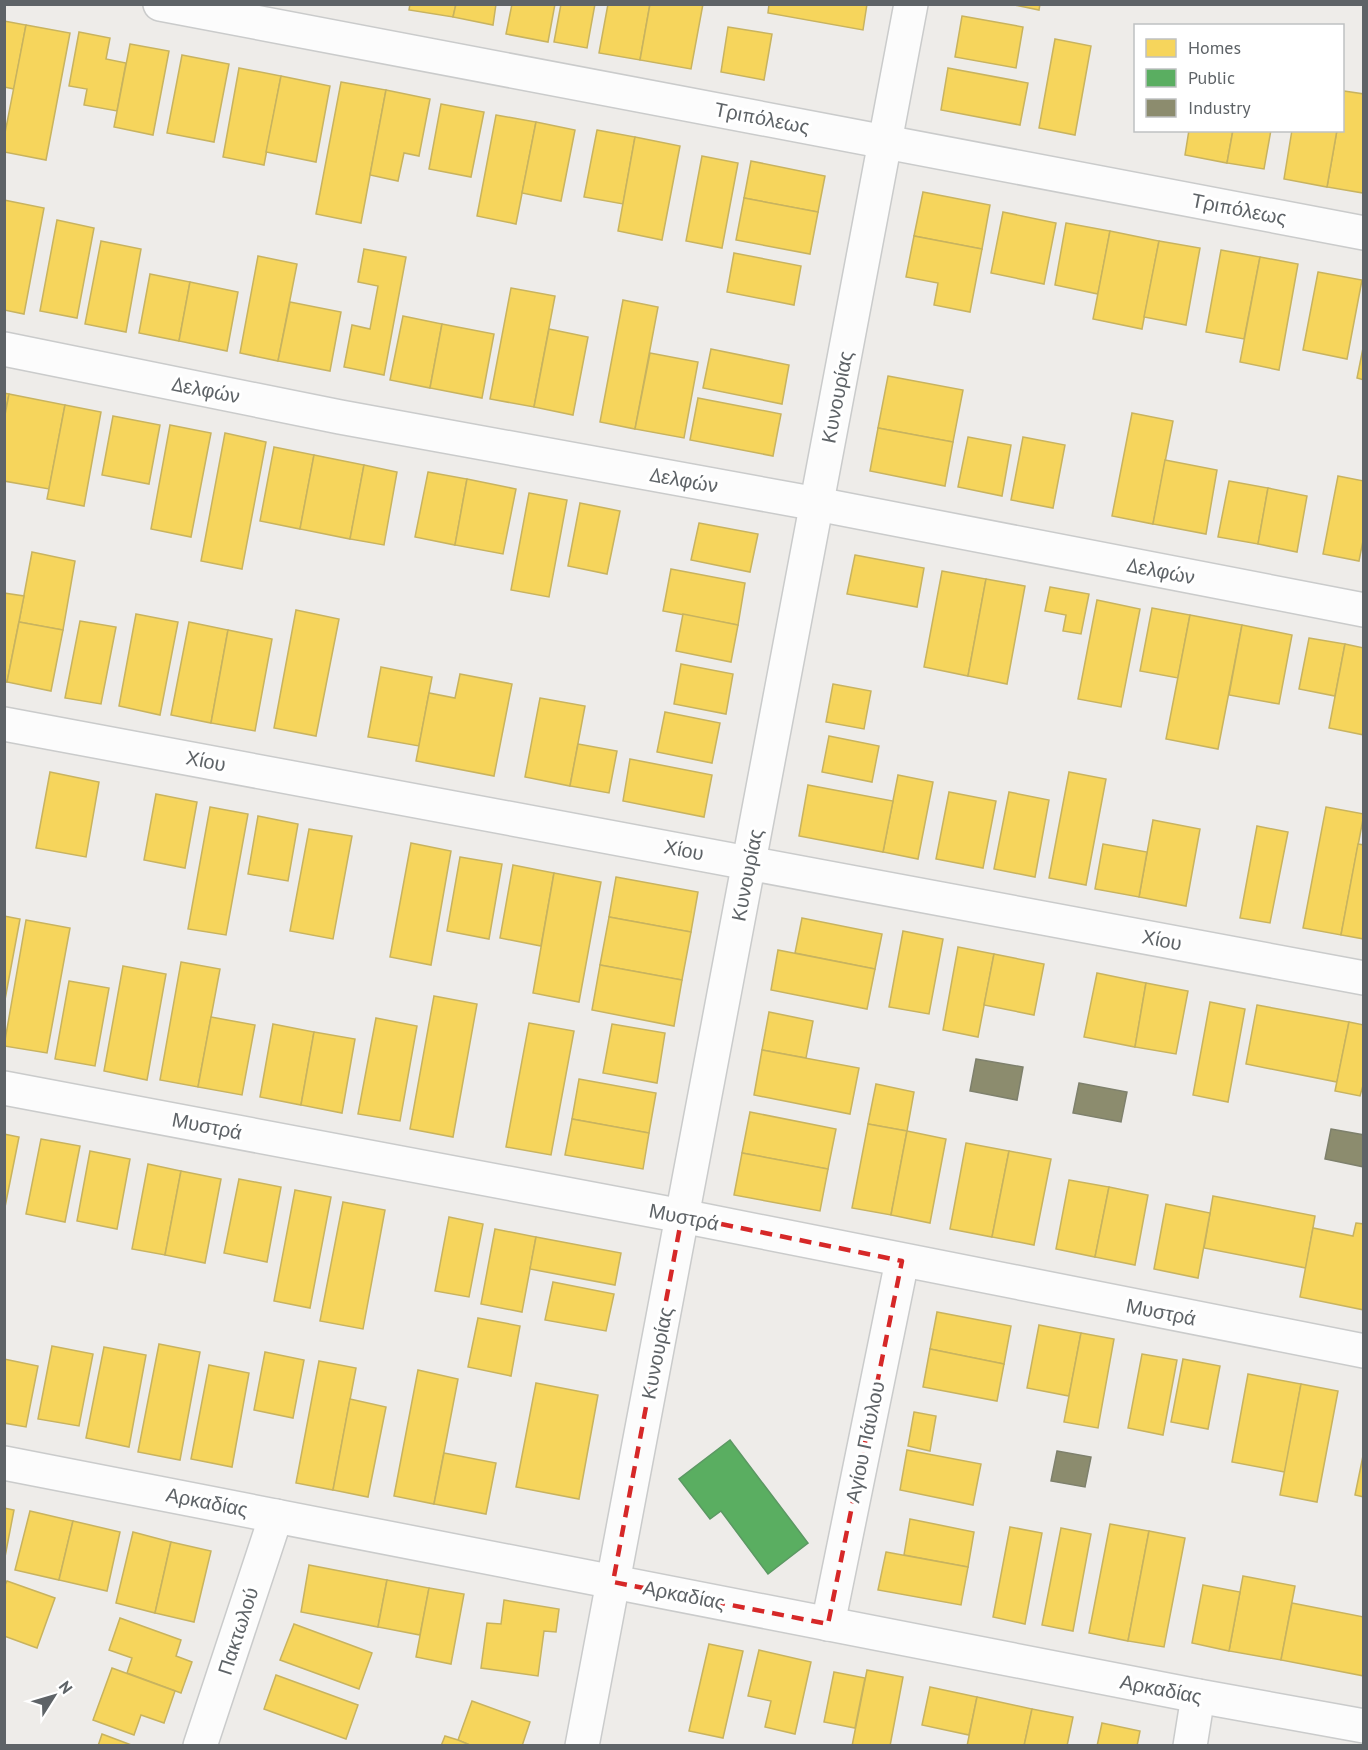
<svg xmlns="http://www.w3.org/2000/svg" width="1368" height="1750" font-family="'PT Sans',sans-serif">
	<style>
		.homes { fill: #f6d55c; stroke: #c8b35f; stroke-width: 1.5 }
		.public { fill: #5aae61; stroke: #5b9863; stroke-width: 1.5 }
		.industry { fill: #8c8c6e; stroke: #7e806c; stroke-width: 1.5 }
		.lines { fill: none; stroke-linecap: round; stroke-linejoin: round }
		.minor-casing { stroke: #cacbcb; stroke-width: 36 }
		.minor { stroke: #fcfcfc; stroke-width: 33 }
		.marked { fill: none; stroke: #d62828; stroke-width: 4.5; stroke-dasharray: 12 8; stroke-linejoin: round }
		.labels { text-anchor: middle; stroke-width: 6; stroke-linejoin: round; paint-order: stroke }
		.street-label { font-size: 20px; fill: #5e6367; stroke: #fff }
	</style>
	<rect width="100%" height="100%" fill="#eeece9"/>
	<g class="homes">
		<path d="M410,4h46l-3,13 -44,-7z"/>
		<path d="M456,4h40l-3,21 -40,-8z"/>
		<path d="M512,4h43l-7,38 -42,-8z"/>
		<path d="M561,4h34l-8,44 -33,-6z"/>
		<path d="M608,4h42l-10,56 -41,-7z"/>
		<path d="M650,4h53l-12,65 -51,-9z"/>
		<path d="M769,4h98l-4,26 -95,-17z"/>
		<path d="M1010,4h30l-1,6z"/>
		<path d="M962,16l61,11 -7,41 -61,-11z"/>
		<path d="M4,21l22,4 -12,64 -10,-2z"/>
		<path d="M26,25l44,8 -24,127 -42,-8v-14z"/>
		<path d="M728,27l44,7 -8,46 -43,-8z"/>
		<path d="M79,32l31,6 -4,21 20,4 -9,48 -33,-6 3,-16 -18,-3z"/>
		<path d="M1055,39l36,7 -16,89 -36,-7z"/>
		<path d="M130,44l39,7 -16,84 -39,-8z"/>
		<path d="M182,55l47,9 -15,78 -47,-9z"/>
		<path d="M239,68l42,8 -17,89 -41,-8z"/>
		<path d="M948,68l80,15 -8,42 -79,-15z"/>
		<path d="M281,76l49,10 -14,76 -50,-10z"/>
		<path d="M341,82l45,8 -25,133 -45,-9z"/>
		<path d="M386,90l44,9 -11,57 -15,-3 -6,28 -28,-6z"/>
		<path d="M1344,91l20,3 -1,99 -36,-6 10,-57h5z"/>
		<path d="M441,104l43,8 -13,65 -42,-8z"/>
		<path d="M496,115l40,7 -20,102 -39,-8z"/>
		<path d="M536,122l39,8 -14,71 -39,-8z"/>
		<path d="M597,130l38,7 -12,67 -39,-7z"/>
		<path d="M1189,130h44l-6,33 -42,-8z"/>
		<path d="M1233,130h38l-7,39 -37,-6z"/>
		<path d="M1292,130h45l-10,57 -43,-8z"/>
		<path d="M635,137l45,9 -18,94 -44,-9z"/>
		<path d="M702,156l36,7 -16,85 -36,-7z"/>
		<path d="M751,161l74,15 -7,36 -74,-14z"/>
		<path d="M923,192l67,13 -8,44 -68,-13z"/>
		<path d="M744,198l74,14 -8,42 -74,-14z"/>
		<path d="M4,200l40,8 -20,106 -20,-4z"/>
		<path d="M1003,212l53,11 -12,61 -53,-11z"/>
		<path d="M57,220l37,8 -17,90 -37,-7z"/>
		<path d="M1066,223l44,8 -12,63 -43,-9z"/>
		<path d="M1110,231l49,10 -17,88 -49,-10z"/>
		<path d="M914,236l68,13 -12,63 -36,-7 4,-22 -32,-6z"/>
		<path d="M101,241l40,8 -15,83 -41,-8z"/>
		<path d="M1159,241l41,7 -14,77 -42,-8z"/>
		<path d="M364,249l42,8 -22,118 -40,-8 8,-42 18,4 8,-43 -20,-4z"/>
		<path d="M1221,250l39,7 -16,82 -38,-7z"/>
		<path d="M734,253l67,13 -7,39 -67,-13z"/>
		<path d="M258,256l39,8 -19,97 -38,-8z"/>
		<path d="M1260,257l38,7 -19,106 -39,-8z"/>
		<path d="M1318,272l44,8 -15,79 -44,-9z"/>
		<path d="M150,274l40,8 -11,59 -40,-8z"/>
		<path d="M190,282l48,10 -11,59 -48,-10z"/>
		<path d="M511,288l44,8 -21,111 -44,-8z"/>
		<path d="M623,300l35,7 -23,122 -35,-7z"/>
		<path d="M290,302l51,10 -11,59 -52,-10z"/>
		<path d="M403,316l39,8 -12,64 -40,-8z"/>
		<path d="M442,324l52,10 -12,64 -52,-10z"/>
		<path d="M549,329l39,8 -15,78 -39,-8z"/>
		<path d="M1364,343v37l-7,-2z"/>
		<path d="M711,349l78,16 -7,39 -79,-16z"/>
		<path d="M650,353l48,9 -14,76 -49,-9z"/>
		<path d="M888,376l75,14 -10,52 -75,-14z"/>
		<path d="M4,393l5,1 -5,26z"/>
		<path d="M9,394l56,11 -16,84 -45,-8v-61z"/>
		<path d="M698,398l83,16 -8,42 -83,-16z"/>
		<path d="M65,405l36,7 -17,94 -37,-7z"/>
		<path d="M1132,413l41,8 -20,103 -41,-8z"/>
		<path d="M113,416l47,9 -11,59 -47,-9z"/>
		<path d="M170,425l41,8 -20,104 -40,-8z"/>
		<path d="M878,428l75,14 -8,44 -75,-15z"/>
		<path d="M225,433l41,9 -24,127 -41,-8z"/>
		<path d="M968,437l43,8 -9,51 -44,-9z"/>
		<path d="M1023,437l42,8 -12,63 -42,-8z"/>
		<path d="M274,447l40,8 -14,74 -40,-8z"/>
		<path d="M314,455l50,10 -14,74 -50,-10z"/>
		<path d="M1165,460l52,10 -11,64 -53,-10z"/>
		<path d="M364,465l33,7 -13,73 -34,-6z"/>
		<path d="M428,472l39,7 -12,66 -40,-8z"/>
		<path d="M1338,476l26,5v55l-5,25 -36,-7z"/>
		<path d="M467,479l49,10 -13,65 -48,-9z"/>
		<path d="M1229,481l39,7 -10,56 -40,-7z"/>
		<path d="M1268,488l39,8 -10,56 -39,-8z"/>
		<path d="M529,493l38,7 -18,97 -38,-7z"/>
		<path d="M580,503l40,8 -13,63 -39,-8z"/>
		<path d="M699,523l59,11 -8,38 -59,-12z"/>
		<path d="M32,552l43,9 -12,69 -44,-8z"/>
		<path d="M855,555l69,13 -7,39 -70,-13z"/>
		<path d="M671,569l74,14 -7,42 -75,-14z"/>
		<path d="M942,571l44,8 -18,97 -44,-9z"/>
		<path d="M986,579l39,7 -18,98 -39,-8z"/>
		<path d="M1050,587l39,7 -8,40 -18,-3 3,-16 -21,-4z"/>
		<path d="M4,593l20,3 -17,86h-3z"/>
		<path d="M1097,600l43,9 -19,98 -43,-8z"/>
		<path d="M1152,608l38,7 -12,63 -38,-7z"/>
		<path d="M296,610l43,9 -23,117 -42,-8z"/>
		<path d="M136,614l42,8 -18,93 -41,-9z"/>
		<path d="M683,614l55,11 -7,37 -55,-11z"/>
		<path d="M1190,615l52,10 -24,124 -52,-10z"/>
		<path d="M80,621l36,6 -15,77 -36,-6z"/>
		<path d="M19,622l44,8 -12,61 -44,-9z"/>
		<path d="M189,622l39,8 -17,93 -40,-8z"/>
		<path d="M1242,625l50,10 -13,69 -50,-9z"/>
		<path d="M228,630l44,9 -17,92 -44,-8z"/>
		<path d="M1309,638l36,6 -10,52 -36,-7z"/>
		<path d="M1345,644l19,4v87l-35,-7z"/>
		<path d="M681,664l52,10 -7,40 -52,-10z"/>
		<path d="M381,667l51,10 -13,69 -51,-9z"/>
		<path d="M460,674l52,10 -18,92 -78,-15 13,-68 26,5z"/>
		<path d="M833,684l38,7 -7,38 -38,-7z"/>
		<path d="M540,698l45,8 -15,80 -45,-9z"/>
		<path d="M665,712l55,11 -8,40 -55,-11z"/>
		<path d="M829,736l50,10 -7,36 -50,-10z"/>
		<path d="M578,744l39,7 -8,42 -39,-7z"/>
		<path d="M630,759l82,16 -8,42 -81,-16z"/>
		<path d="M50,772l49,10 -13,75 -50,-9z"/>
		<path d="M1069,772l37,7 -20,106 -37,-7z"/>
		<path d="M898,775l35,7 -15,77 -35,-7z"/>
		<path d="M808,785l85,16 -10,51 -84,-16z"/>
		<path d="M949,792l47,9 -13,67 -47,-9z"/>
		<path d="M1009,792l40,8 -14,77 -41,-8z"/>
		<path d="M156,794l41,8 -12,66 -41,-8z"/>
		<path d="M210,807l38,7 -22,121 -38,-6z"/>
		<path d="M1326,807l38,7 -23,121 -38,-7z"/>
		<path d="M258,816l40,8 -10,57 -40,-7z"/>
		<path d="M1153,820l47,9 -14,77 -47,-9z"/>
		<path d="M1257,826l31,6 -18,91 -30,-5z"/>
		<path d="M309,829l43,7 -19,103 -43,-8z"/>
		<path d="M411,843l40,8 -20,114 -41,-8z"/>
		<path d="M1103,844l44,8 -8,45 -44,-8z"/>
		<path d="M1358,844l6,1v94l-23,-4z"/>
		<path d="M460,857l42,7 -13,75 -42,-8z"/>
		<path d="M513,865l41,8 -13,73 -41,-8z"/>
		<path d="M554,873l47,9 -22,120 -46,-9z"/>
		<path d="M616,877l82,15 -7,40 -82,-15z"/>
		<path d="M4,916l16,3 -16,86z"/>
		<path d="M609,917l82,15 -9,48 -82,-15z"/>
		<path d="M802,918l80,16 -7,35 -80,-16z"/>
		<path d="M26,920l44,8 -23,125 -43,-7z"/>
		<path d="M903,931l40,8 -14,75 -40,-7z"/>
		<path d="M958,947l36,7 -16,83 -35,-7z"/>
		<path d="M778,950l97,19 -8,40 -96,-19z"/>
		<path d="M994,954l50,10 -10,51 -50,-10z"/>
		<path d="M181,962l39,7 -22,118 -38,-7z"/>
		<path d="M600,965l82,15 -8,46 -82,-16z"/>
		<path d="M123,966l43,8 -19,106 -43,-9z"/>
		<path d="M1097,973l49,10 -11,64 -51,-10z"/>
		<path d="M69,981l40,7 -14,78 -40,-7z"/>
		<path d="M1146,983l42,8 -12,63 -41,-7z"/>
		<path d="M434,996l43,8 -24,133 -43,-8z"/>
		<path d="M1210,1002l35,7 -17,93 -35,-7z"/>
		<path d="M1257,1005l92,17 -12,60 -91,-18z"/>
		<path d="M769,1012l44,9 -7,37 -44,-8z"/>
		<path d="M211,1017l44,8 -13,70 -44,-8z"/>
		<path d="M376,1018l41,8 -17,95 -42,-7z"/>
		<path d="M1349,1022l15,3v57l-4,14 -25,-5z"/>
		<path d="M529,1023l45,8 -23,124 -45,-8z"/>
		<path d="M273,1024l41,8 -13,73 -41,-8z"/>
		<path d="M612,1024l53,9 -8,50 -54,-10z"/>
		<path d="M314,1032l41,7 -13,74 -41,-8z"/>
		<path d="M762,1050l97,18 -9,46 -96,-19z"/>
		<path d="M579,1079l77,14 -7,40 -77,-14z"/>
		<path d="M876,1084l38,8 -7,39 -39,-7z"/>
		<path d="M750,1112l86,17 -8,40 -86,-16z"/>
		<path d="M572,1119l77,14 -6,36 -78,-14z"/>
		<path d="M868,1124l39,7 -16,84 -39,-7z"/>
		<path d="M907,1131l39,8 -16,84 -39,-8z"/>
		<path d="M4,1134l15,3 -15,75z"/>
		<path d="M41,1139l39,7 -15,76 -39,-8z"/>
		<path d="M966,1143l43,8 -17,86 -42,-8z"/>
		<path d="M90,1151l40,8 -13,70 -40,-8z"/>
		<path d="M1009,1151l42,8 -17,86 -42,-8z"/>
		<path d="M742,1153l86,16 -8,42 -86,-16z"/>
		<path d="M148,1164l33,7 -16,84 -33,-6z"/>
		<path d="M181,1171l40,8 -16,84 -40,-8z"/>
		<path d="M239,1179l42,8 -14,75 -43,-9z"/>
		<path d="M1069,1180l40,7 -14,70 -39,-8z"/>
		<path d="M1109,1187l39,8 -13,70 -40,-8z"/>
		<path d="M295,1190l36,7 -21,111 -36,-7z"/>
		<path d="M1213,1196l102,20 -9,52 -102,-20z"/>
		<path d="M343,1202l42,8 -22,119 -43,-8z"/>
		<path d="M1166,1204l44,9 -12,65 -44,-9z"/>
		<path d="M449,1217l34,7 -14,73 -34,-6z"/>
		<path d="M1356,1223l8,1v86l-64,-13 13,-69 40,8z"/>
		<path d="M495,1229l41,8 -14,75 -41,-8z"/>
		<path d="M536,1237l85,16 -6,32 -85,-16z"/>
		<path d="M553,1282l61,12 -8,37 -61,-11z"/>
		<path d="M937,1312l74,14 -7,38 -74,-15z"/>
		<path d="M478,1318l42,8 -9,50 -43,-9z"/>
		<path d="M1039,1325l42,8 -12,63 -42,-8z"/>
		<path d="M1081,1333l33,6 -16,89 -34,-6z"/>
		<path d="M159,1344l41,8 -20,108 -42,-8z"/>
		<path d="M52,1346l41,8 -14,72 -41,-7z"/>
		<path d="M104,1347l42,8 -17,92 -43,-9z"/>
		<path d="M930,1349l74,15 -7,37 -74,-14z"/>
		<path d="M265,1352l39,8 -11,58 -39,-8z"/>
		<path d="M1142,1354l35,6 -14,75 -35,-7z"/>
		<path d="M4,1359l34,7 -12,61 -22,-4z"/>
		<path d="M1183,1359l37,7 -12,63 -37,-7z"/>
		<path d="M319,1361l37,7 -23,122 -37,-7z"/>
		<path d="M209,1365l40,8 -17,94 -41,-8z"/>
		<path d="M418,1370l40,9 -24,125 -40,-8z"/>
		<path d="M1248,1374l53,10 -16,88 -53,-10z"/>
		<path d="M536,1383l62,12 -19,104 -63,-12z"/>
		<path d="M1301,1384l37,7 -21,111 -37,-7z"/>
		<path d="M350,1399l36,8 -18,90 -35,-7z"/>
		<path d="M914,1412l22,4 -6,35 -22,-5z"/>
		<path d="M907,1450l74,14 -8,41 -73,-15z"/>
		<path d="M1364,1451v46l-9,-2z"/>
		<path d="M444,1453l52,10 -10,51 -52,-10z"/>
		<path d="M4,1508l10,2 -10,52z"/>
		<path d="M30,1511l43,10 -14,59 -44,-10z"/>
		<path d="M910,1519l64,13 -6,35 -64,-12z"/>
		<path d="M73,1521l47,11 -13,59 -48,-11z"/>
		<path d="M1110,1524l39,7 -21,110 -39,-8z"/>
		<path d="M1010,1527l32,6 -17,91 -32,-7z"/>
		<path d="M1061,1528l30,6 -18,97 -31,-6z"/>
		<path d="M1149,1531l36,7 -21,109 -36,-6z"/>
		<path d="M133,1532l38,10 -16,71 -39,-10z"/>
		<path d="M171,1542l40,9 -17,71 -39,-9z"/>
		<path d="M886,1552l82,15 -7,38 -83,-15z"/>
		<path d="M309,1565l78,15 -9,47 -77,-15z"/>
		<path d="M1243,1576l52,10 -14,74 -52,-9z"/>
		<path d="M387,1580l42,8 -9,47 -42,-8z"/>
		<path d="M7,1581l48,17 -18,50 -33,-12v-49z"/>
		<path d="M1203,1585l37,7 -11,59 -37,-8z"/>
		<path d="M429,1588l35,6 -13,70 -35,-7z"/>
		<path d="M504,1600l55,9 -3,23 -12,-1 -6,45 -57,-8 6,-45 14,1z"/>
		<path d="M1292,1603l72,14v59l-83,-16z"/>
		<path d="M120,1618l61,22 -5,16 16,6 -11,31 -54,-20 5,-15 -23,-8z"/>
		<path d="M294,1624l78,29 -13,36 -79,-29z"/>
		<path d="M709,1644l34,7 -20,87 -34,-7z"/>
		<path d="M759,1650l52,12 -16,72 -30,-7 6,-26 -23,-5z"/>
		<path d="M112,1668l63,23 -11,32 -23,-8 -7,20 -41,-15z"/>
		<path d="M867,1670l36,7 -13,69h-38z"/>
		<path d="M834,1672l31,6 -10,50 -31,-6z"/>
		<path d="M276,1675l82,30 -12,34 -82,-30z"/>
		<path d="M930,1687l47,10 -8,38 -47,-10z"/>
		<path d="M977,1697l55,12 -8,37h-57z"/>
		<path d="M472,1701l58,21 -8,24h-50l-14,-6z"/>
		<path d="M1032,1709l41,8 -6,29h-43z"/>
		<path d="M1102,1723l38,8 -3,15h-40z"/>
		<path d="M102,1734l32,12h-36z"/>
		<path d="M445,1736l13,4 14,6h-31z"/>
	</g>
	<path class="public" d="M730,1440l78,103 -40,31 -47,-63 -11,8 -31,-40z"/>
	<g class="industry">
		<path d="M976,1059l47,8 -6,33 -47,-9z"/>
		<path d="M1079,1083l48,9 -6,30 -48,-9z"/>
		<path d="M1331,1129l33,6v32l-39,-8z"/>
		<path d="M1057,1451l34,6 -6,30 -34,-6z"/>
	</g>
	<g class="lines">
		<g class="minor-casing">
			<g id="minor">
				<path d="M160,4l1204,229"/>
				<path d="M4,349l336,68 477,87 547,106"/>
				<path d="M4,724l1360,254"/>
				<path d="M4,1088l678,128 682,135"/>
				<path d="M4,1463l1194,233 166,30"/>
				<path d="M828,1624l74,-363"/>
				<path d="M200,1746l76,-230"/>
				<path d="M582,1746l329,-1742"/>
				<path d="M1190,1746l8,-50"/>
			</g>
		</g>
		<use href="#minor" class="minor"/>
	</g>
	<path class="marked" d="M682,1216l220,45 -74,363 -215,-42z"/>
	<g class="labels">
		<g class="street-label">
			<text transform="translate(762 118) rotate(11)" y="7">Τριπόλεως</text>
			<text transform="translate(1239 209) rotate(11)" y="7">Τριπόλεως</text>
			<text transform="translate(206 390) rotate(11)" y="7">Δελφών</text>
			<text transform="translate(837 397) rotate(-79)" y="7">Κυνουρίας</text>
			<text transform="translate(684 480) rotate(10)" y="7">Δελφών</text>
			<text transform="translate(1161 571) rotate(11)" y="7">Δελφών</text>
			<text transform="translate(206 761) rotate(11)" y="7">Χίου</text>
			<text transform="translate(684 850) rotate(11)" y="7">Χίου</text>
			<text transform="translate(747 875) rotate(-79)" y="7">Κυνουρίας</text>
			<text transform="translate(1162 940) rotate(11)" y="7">Χίου</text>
			<text transform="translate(207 1126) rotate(11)" y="7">Μυστρά</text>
			<text transform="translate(684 1217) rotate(11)" y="7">Μυστρά</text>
			<text transform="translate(1161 1312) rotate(11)" y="7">Μυστρά</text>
			<text transform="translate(657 1353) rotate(-79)" y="7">Κυνουρίας</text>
			<text transform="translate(865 1442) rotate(-78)" y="7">Αγίου Πάυλου</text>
			<text transform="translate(207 1502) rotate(11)" y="7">Αρκαδίας</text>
			<text transform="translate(684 1595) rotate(11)" y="7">Αρκαδίας</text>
			<text transform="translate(238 1631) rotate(-72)" y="7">Πακτωλού</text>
			<text transform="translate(1161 1689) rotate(11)" y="7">Αρκαδίας</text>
		</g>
	</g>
	<rect width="1368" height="1750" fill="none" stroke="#5e6367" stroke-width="12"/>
	<rect x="1134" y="24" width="210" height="108" fill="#ffffff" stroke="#bfc1c2" stroke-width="1.5"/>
	<rect x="1146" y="39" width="30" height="18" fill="#f6d55c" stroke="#bfc1c2" stroke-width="1.5"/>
	<text x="1188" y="54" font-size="18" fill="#5e6367">Homes</text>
	<rect x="1146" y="69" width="30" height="18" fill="#5aae61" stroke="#bfc1c2" stroke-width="1.5"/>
	<text x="1188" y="84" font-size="18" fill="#5e6367">Public</text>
	<rect x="1146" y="99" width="30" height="18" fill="#8c8c6e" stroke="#bfc1c2" stroke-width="1.5"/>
	<text x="1188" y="114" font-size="18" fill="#5e6367">Industry</text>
	<g transform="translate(54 1696) rotate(53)" stroke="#ffffff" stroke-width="4.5" paint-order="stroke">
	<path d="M0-4.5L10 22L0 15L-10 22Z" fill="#5e6367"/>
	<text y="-9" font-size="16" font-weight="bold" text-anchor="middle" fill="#5e6367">N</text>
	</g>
</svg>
